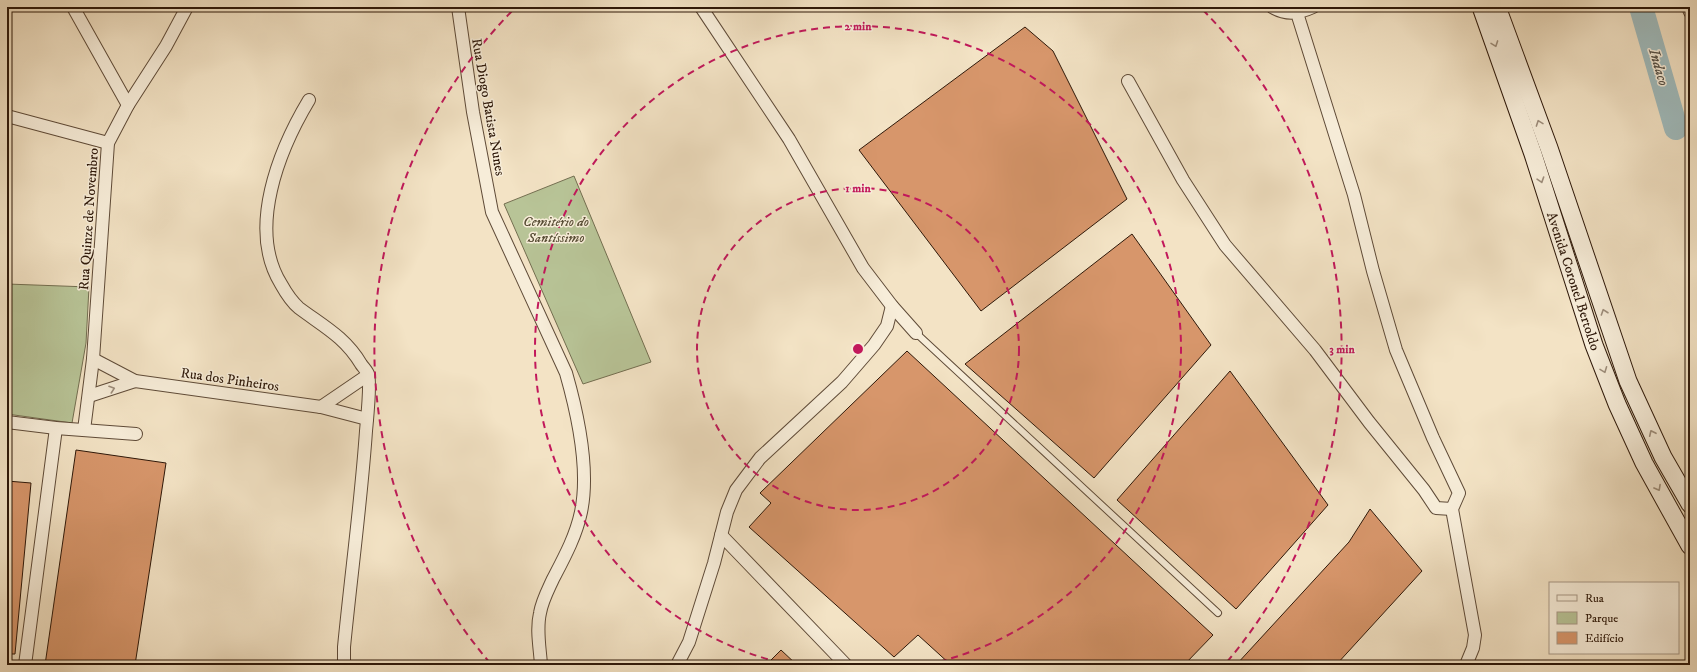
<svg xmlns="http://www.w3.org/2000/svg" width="1697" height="672" font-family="'IM FELL DW Pica',serif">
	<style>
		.green { fill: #b8c497; stroke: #736e50 }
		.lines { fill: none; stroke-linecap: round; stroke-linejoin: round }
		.river { stroke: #a0bcbe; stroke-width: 24 }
		.building { fill: #d7966b; stroke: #2e1809 }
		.lane-casing { stroke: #5f4b38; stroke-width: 8 }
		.street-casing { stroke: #5f4b38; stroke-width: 14 }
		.secondary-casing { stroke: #2e1809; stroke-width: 19 }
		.lane { stroke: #f7edd9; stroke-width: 6 }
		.street { stroke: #f7edd9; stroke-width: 12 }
		.secondary { stroke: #f7edd9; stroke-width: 17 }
		.oneway { stroke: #9d8d7b }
		.ring { fill: none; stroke: #c2185b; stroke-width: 2; stroke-dasharray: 7 5 }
		.labels { text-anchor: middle; stroke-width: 3; stroke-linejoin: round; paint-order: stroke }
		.street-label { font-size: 14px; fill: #2e1809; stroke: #f7edd9 }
		.park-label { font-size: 14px; font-style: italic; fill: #574c34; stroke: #f7edd9 }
		.water-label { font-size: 15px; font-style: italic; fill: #565148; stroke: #f7edd9 }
		.centre { fill: #c2185b; stroke: #f7edd9; stroke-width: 2 }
		.ring-label { font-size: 12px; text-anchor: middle; font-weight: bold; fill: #c2185b; stroke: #f7edd9; stroke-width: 3; stroke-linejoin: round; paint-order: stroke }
	</style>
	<rect width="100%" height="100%" fill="#f3e3c5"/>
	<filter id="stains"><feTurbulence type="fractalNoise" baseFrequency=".005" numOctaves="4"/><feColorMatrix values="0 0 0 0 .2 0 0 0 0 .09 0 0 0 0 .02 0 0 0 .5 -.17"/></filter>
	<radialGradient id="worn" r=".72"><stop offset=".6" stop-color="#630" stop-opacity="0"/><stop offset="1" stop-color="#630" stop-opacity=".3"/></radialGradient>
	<g class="green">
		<path d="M574,176l77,186 -68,22 -79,-180z"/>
		<path d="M7,284l82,3 -3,56 -14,80 -65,-9z"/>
	</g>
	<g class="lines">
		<path class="river" d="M1641,7l35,121"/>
	</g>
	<g class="building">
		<path d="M1025,27l28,24 74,148 -146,112 -122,-161z"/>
		<path d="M1132,234l79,111 -117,133 -129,-114z"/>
		<path d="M907,351l306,284 -29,30h-233l-33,-30 -24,22 -145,-130 22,-24 -11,-10z"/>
		<path d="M1230,371l98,134 -92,104 -119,-109z"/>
		<path d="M76,450l90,13 -31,202h-90z"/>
		<path d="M7,481l24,2 -16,171h-8z"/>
		<path d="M1370,509l52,62 -86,94h-100l113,-123z"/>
		<path d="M781,650l16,15h-31z"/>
	</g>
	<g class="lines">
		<g class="lane-casing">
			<path id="lane" d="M916,333l302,280"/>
		</g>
		<g class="street-casing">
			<g id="street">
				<path d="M73,7l55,98"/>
				<path d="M458,7l15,105 19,100 74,161c12,42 24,96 15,139 -5,24 -17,46 -28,67 -5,11 -11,22 -13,34 -4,17 0,35 1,52"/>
				<path d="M701,7l88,132 74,129 29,38 24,27"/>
				<path d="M1272,7c14,8 26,7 41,0"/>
				<path d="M1688,7l2,5"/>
				<path d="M1297,13l57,182 19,76 23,79 37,88 26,55 -7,16 23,126 -2,13 -7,17"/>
				<path d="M1128,81l55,99 42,65 90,105 54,72 55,68 12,18 16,1"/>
				<path d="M309,100c-30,50 -62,129 -28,184 5,9 11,18 18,24 24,18 46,29 62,56 2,3 6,7 7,10 3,10 -1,45 -2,57 -5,72 -15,144 -22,216v18"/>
				<path d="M7,116l101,27"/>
				<path d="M93,359l42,22 186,26 46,12"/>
				<path d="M89,396l46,-15"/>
				<path d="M321,407l47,-32"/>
				<path d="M7,422l49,6 80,6"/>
				<path d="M84,430l9,-71 15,-216 20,-38 38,-59 21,-39"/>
				<path d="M721,535l125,130"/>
				<path d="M25,665l31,-237"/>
				<path d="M677,665l12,-23 25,-79 13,-51 9,-22 24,-32 82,-76 32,-37 13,-19 5,-20"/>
			</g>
		</g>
		<g class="secondary-casing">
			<g id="secondary">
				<path d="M1481,7l52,147 61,191 23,59 27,59 46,83"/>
				<path d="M1497,7l52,141 79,233 35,76 27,47"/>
			</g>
		</g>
		<use href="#lane" class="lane"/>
		<use href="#street" class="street"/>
		<use href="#secondary" class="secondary"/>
	</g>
	<defs><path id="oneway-chevron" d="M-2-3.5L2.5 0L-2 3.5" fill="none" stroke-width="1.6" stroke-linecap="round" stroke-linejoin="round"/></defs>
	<g class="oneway">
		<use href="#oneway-chevron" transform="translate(1495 44) rotate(70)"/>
		<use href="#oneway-chevron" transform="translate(1539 123) rotate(-110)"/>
		<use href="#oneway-chevron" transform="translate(1541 180) rotate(72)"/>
		<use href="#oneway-chevron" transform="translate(1604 312) rotate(-109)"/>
		<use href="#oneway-chevron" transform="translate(1604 370) rotate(69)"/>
		<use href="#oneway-chevron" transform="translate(112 389) rotate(-19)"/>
		<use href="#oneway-chevron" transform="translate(1652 433) rotate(-115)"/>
		<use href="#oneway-chevron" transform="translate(1658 488) rotate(61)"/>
	</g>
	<g class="ring">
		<circle cx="858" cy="349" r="161"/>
		<path d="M791 665A323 323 0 1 1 925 665"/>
		<path d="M490 663A484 484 0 0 1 513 10M1203 10A484 484 0 0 1 1226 663"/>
	</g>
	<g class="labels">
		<g class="street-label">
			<text transform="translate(489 107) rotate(80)" y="5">Rua Diogo Batista Nunes</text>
			<text transform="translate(88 219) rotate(-86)" y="5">Rua Quinze de Novembro</text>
			<text transform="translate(1574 281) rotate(72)" y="5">Avenida Coronel Bertoldo</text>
			<text transform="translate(230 379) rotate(8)" y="5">Rua dos Pinheiros</text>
		</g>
		<g class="park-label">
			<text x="556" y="226">Cemitério do<tspan x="556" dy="16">Santíssimo</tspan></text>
		</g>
		<g class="water-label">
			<text transform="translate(1659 67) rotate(74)" y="5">Indaco</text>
		</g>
	</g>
	<circle cx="858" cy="349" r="6" class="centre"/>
	<g class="ring-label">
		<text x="858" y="30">2 min</text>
		<text x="858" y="192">1 min</text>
		<text x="1342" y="353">3 min</text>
	</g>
	<rect width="1697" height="672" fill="none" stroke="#f3e3c5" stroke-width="24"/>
	<rect x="8" y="8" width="1681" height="656" fill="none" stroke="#2e1809" stroke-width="2"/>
	<rect x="12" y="12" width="1673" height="648" fill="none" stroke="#2e1809"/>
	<rect x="1549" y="582" width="130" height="72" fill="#f7edd9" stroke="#a79886"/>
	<rect x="1557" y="595" width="20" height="6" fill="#f7edd9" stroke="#a79886"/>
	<text x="1585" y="602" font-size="12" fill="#2e1809">Rua</text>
	<rect x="1557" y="612" width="20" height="12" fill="#b8c497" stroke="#a79886"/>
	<text x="1585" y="622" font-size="12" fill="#2e1809">Parque</text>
	<rect x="1557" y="632" width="20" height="12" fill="#d7966b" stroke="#a79886"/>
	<text x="1585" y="642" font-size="12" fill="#2e1809">Edifício</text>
	<rect width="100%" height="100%" filter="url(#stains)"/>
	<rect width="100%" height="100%" fill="url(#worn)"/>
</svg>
